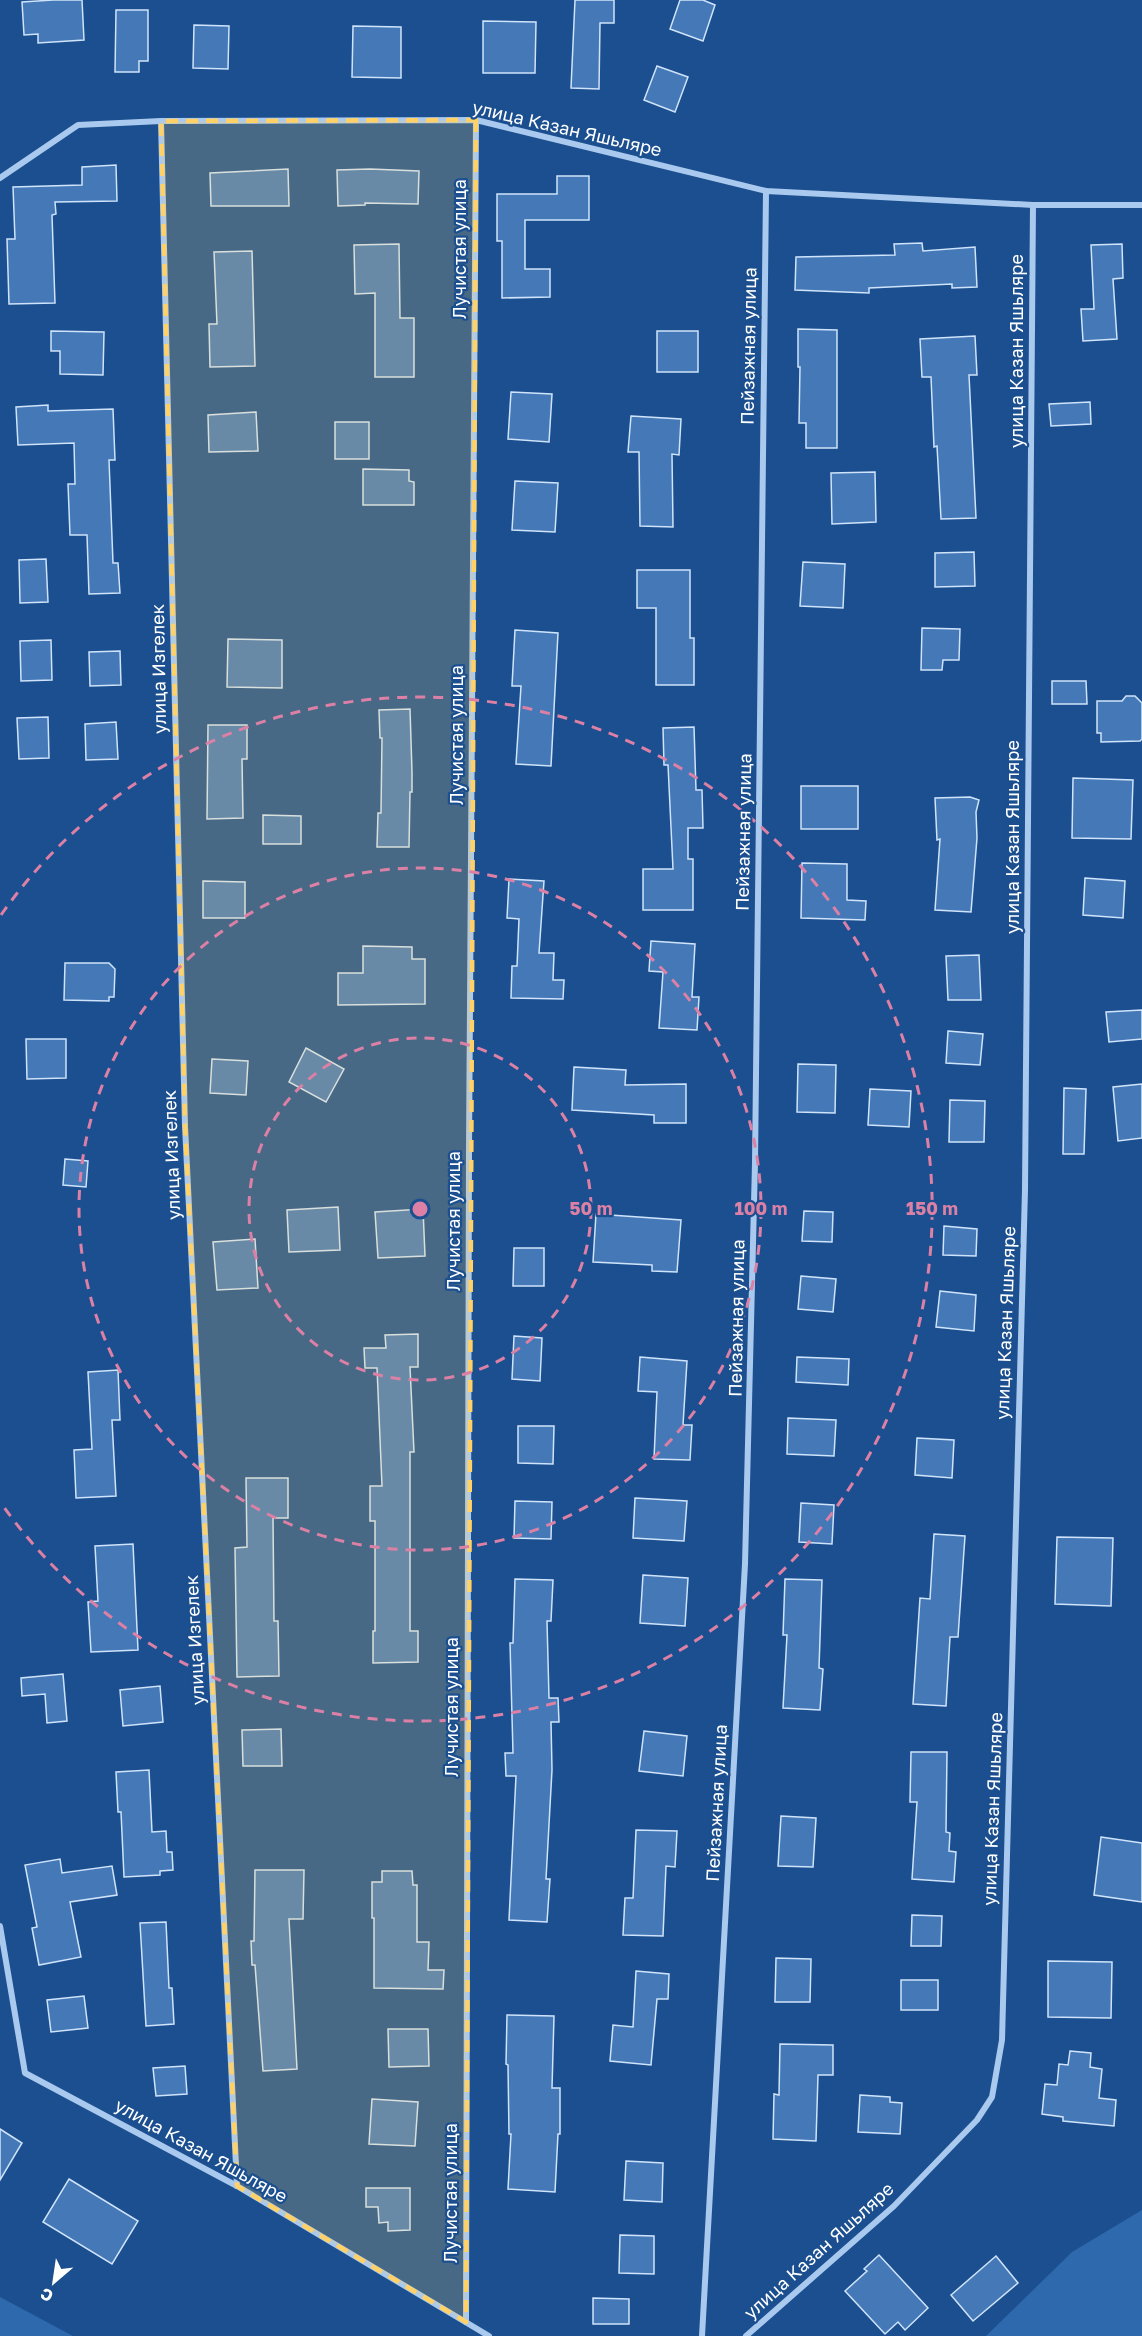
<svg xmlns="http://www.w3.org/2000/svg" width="1142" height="2336" font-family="'Golos Text',sans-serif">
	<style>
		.green { fill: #2e69ad }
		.building { fill: #4478b7; stroke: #cfe3fa; stroke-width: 1.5 }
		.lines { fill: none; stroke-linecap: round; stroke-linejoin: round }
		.minor { stroke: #a9c9ee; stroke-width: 6 }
		.marked { fill: #ffd166; fill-opacity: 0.2; stroke: #ffd166; stroke-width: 4.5; stroke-dasharray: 12 8; stroke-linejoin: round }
		.ring { fill: none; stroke: #dd80a5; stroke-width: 3; stroke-dasharray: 10 8 }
		.labels { text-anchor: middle; stroke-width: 4.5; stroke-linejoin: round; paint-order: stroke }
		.street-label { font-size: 18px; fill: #fff; stroke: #1b4f8f }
		.centre { fill: #dd80a5; stroke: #1b4f8f; stroke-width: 3 }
		.ring-label { font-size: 18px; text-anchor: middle; font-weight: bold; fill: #dd80a5; stroke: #1b4f8f; stroke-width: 4.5; stroke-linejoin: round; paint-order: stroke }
	</style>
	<rect width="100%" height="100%" fill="#1b4f8f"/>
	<g class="green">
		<path d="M1142,2210v126h-156l86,-84z"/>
		<path d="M0,2297l73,39h-73z"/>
	</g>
	<g class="building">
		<path d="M53,0h29l2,40 -46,3v-9l-14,1 -2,-33z"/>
		<path d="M575,0h39v23h-14l-1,66 -28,-1z"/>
		<path d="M680,0h23l12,5 -12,36 -33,-12z"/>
		<path d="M116,10h32v51h-9v11h-24z"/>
		<path d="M483,21l53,1 -1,51h-52z"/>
		<path d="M194,25l35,1 -1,43 -35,-1z"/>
		<path d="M353,26l48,1v51l-49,-1z"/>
		<path d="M657,66l31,11 -13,35 -31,-12z"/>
		<path d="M116,165l1,36 -62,1 1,12 -4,1 3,88 -46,1 -2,-65h8l-2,-52 69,-2v-18z"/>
		<path d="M288,169l1,37h-78l-1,-33z"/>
		<path d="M370,169l49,2 -1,33 -53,-1v2l-27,1 -1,-36z"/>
		<path d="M557,176h32v44h-64v49h25v28l-48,1v-57h-5v-47h60z"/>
		<path d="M922,243l1,8 52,-4 2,40 -25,1v-4l-83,4v5l-74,-3 1,-33 99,-2 -1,-11z"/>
		<path d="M399,244l1,74h14v59h-39v-84l-20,1 -1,-49z"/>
		<path d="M1122,244l1,34 -10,1 4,60 -34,2 -2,-32h13l-3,-64z"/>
		<path d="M252,251l3,115 -45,1 -1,-43h8l-3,-72z"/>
		<path d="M798,329l39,1v118h-31v-25h-7l1,-56h-2z"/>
		<path d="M51,331l53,1 -1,43 -43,-1v-23h-9z"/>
		<rect x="657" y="331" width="41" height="41"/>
		<path d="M975,336l2,39h-8l7,143 -35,1 -4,-73 -3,1 -3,-70h-9l-2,-38z"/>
		<path d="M511,392l41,2 -3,48 -41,-3z"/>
		<path d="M1090,402l1,22 -40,2 -2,-22z"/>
		<path d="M48,405v6l65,-2 2,51h-6l4,103h5l2,30 -31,1 -2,-59h-17l-2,-51h7l-1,-41 -56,2 -2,-38z"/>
		<path d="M256,412l2,39 -49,1 -1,-37z"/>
		<path d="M631,416l50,3 -2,36 -7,-1 1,73 -33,-1 -1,-74h-11z"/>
		<rect x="335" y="422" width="34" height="37"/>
		<path d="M363,469l46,1v11l5,1v23h-51z"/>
		<path d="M875,472l1,50 -44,2 -1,-51z"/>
		<path d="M515,481l43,2 -3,49 -43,-2z"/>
		<path d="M974,552l1,34 -40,1v-34z"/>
		<path d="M46,559l2,43 -28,1 -1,-43z"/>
		<path d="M803,562l42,2 -2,44 -43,-2z"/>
		<path d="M637,570h53v68h4v47h-38v-77h-19z"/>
		<path d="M922,628l38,1 -1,31h-16l-1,10h-21z"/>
		<path d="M515,630l43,3 -7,133 -35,-2 5,-78h-9z"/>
		<path d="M228,639l54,1v48l-55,-1z"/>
		<path d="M51,640l1,40 -31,1 -1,-40z"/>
		<path d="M120,651l1,34 -31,1 -1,-34z"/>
		<path d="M1052,681h34l1,23h-35z"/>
		<path d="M1126,696h9l7,7v36l-2,2 -39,1v-9h-4v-32h25z"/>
		<path d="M410,709l2,63v20h-2l-1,55h-32l1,-34h3l1,-75h-2l-1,-28z"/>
		<path d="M48,717l1,41 -30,1 -2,-41z"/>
		<path d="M116,722l2,37 -32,1 -1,-36z"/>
		<path d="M208,725h39v34h-5l1,59 -36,1z"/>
		<path d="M694,727l2,63h6l1,38h-15v31h5v51h-50v-41h30l-5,-104h-4l-1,-37z"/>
		<path d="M1073,778l60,2 -2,59 -59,-1z"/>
		<rect x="801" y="786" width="57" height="43"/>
		<path d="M970,797l9,3 -3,12 1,26 -6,74 -36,-2 5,-71 -3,1 -2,-42z"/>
		<path d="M263,815l38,1v28h-38z"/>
		<path d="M802,863l45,1v36l19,1 -1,19 -64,-2z"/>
		<path d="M1085,878l40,3 -2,37 -40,-3z"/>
		<path d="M509,879l35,2 -5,72h15l-1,27h11l-1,19 -52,-1 1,-32h5l2,-47 -12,-1z"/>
		<path d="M203,881l42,1v36h-42z"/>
		<path d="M651,941l44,3 -3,53h7l-2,33 -38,-2 4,-56 -14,-1z"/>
		<path d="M363,946l49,1v12h13v45l-87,1v-32h25z"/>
		<path d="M979,955l2,45h-33l-2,-44z"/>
		<path d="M65,963h44l6,6 -1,28h-5v4l-45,-1z"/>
		<path d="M1142,1010v29l-33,3 -3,-30z"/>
		<path d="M948,1031l35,3 -3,31 -34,-2z"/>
		<path d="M26,1039h40v39l-39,1z"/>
		<path d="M306,1048l38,21 -18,33 -37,-20z"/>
		<path d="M212,1059l36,2 -2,34 -36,-2z"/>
		<path d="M798,1064l38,1 -1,48 -38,-1z"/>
		<path d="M574,1067l52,3 -1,15 61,-1v39h-32v-8l-82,-5z"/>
		<path d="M1142,1084v54l-24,3 -5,-54z"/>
		<path d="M1064,1088l22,1 -2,65h-21z"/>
		<path d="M870,1089l41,2 -2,36 -41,-2z"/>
		<path d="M950,1100l35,1 -1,41h-35z"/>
		<path d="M65,1159l23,2 -2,26 -23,-2z"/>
		<path d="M338,1207l2,43 -51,2 -2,-42z"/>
		<path d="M423,1209l2,47 -47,2 -3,-46z"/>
		<path d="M804,1211l29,1 -1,30 -30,-1z"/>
		<path d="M596,1214l85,6 -4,52 -25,-1v-6l-59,-3z"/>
		<path d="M944,1226l33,3 -1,27 -33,-1z"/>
		<path d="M255,1239l3,49 -41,2 -4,-48z"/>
		<path d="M514,1248h30v38h-31z"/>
		<path d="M801,1276l35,3 -3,33 -35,-3z"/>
		<path d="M940,1291l36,4 -2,36 -38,-4z"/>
		<path d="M418,1334v33h-8l4,85h-4v179h8v31l-45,1v-32h2v-110h-5v-35h12l-5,-118h-12l-1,-20h22l-1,-13z"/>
		<path d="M514,1336l28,2 -2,43 -28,-2z"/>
		<path d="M640,1357l47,4 -4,64h9l-2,35 -36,-1 3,-67 -19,-1z"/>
		<path d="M797,1357l52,2 -1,26 -52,-3z"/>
		<path d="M118,1370l2,50h-8l4,76 -40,2 -2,-48 18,-1 -4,-77z"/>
		<path d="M788,1418l48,2 -2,36 -47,-2z"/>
		<path d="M518,1426h36l-1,38 -35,-1z"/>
		<path d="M917,1438l37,2 -2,38 -37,-3z"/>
		<path d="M246,1478h42v40h-15l1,103h4l1,55 -42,1 -2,-129 12,-1z"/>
		<path d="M635,1498l52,3 -3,40 -51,-3z"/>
		<path d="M515,1501l37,1 -1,37 -37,-1z"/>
		<path d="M801,1503l33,2 -2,39 -33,-2z"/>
		<path d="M934,1534l31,2 -7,101h-8l-4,69 -33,-2 7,-106 10,1z"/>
		<path d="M1057,1537l56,1 -2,68 -56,-2z"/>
		<path d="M133,1544l5,106 -47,2 -3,-50 10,-1 -3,-55z"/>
		<path d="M643,1575l45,3 -3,48 -45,-3z"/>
		<path d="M515,1579l38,1 -2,41h-4l2,77h9l1,24h-8l1,48 -6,109h4l-3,43 -38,-2 7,-144h-10l-1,-23h8l-3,-110h3z"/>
		<path d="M785,1579l37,1 -3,88 4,1 -3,41 -37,-2 4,-73h-4z"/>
		<path d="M63,1674l4,47 -20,2 -2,-29 -23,2 -1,-18z"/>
		<path d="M160,1686l3,36 -40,4 -3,-36z"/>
		<path d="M281,1729l1,37h-39l-1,-36z"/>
		<path d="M644,1731l43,5 -4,40 -44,-5z"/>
		<path d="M911,1752h36l-1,80 4,1 -1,18 7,1 -2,30 -42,-3 5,-77h-7z"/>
		<path d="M149,1770l3,62 14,-1 1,21h5l1,18 -13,1v4l-36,2 -3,-65h-3l-2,-40z"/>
		<path d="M781,1816l35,2 -3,49 -35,-1z"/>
		<path d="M636,1830l41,1 -2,36 -9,-1 -3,70 -40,-1 2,-37h8z"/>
		<path d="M1101,1837l41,6v59l-48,-7z"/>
		<path d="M60,1859l2,14 50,-7 5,29 -47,7 11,55 -42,8 -7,-37 5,-1 -12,-62z"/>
		<path d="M255,1870h49l-1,49h-14l8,150 -34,2 -8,-106h-3l-1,-24h3z"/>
		<path d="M382,1871h30l1,14h4v57h12l-1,28h16l-1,19 -69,-1v-70h-2v-36h10z"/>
		<path d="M912,1915l30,1 -1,30h-30z"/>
		<path d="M166,1922l3,66h3l2,36 -28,2 -6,-103z"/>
		<path d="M776,1958l35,1 -1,43h-35z"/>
		<path d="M1048,1961l64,1 -1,56 -63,-1z"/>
		<path d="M636,1971l33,3 -1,25h-11l-6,66 -41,-4 3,-36 20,2z"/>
		<rect x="901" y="1980" width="37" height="30"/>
		<path d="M84,1996l4,32 -37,4 -4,-32z"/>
		<path d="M507,2015l47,1 -2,72h8v46h-2l-3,58 -47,-3 3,-55h-2l-1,-69 -2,-1z"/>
		<path d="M388,2029h40l1,37 -40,1z"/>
		<path d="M780,2044l53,1v30h-15l-2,66 -43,-2 1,-45 5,1z"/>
		<path d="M1070,2051l21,2 -1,14 12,2 -3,29 17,2 -2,26 -51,-5v-4l-21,-3 3,-30 12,1 2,-21 9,1z"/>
		<path d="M185,2066l2,28 -31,2 -3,-28z"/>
		<path d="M860,2095l30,2v5l12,1 -2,31 -42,-2z"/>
		<path d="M372,2099l46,3 -3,44 -46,-2z"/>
		<path d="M0,2129l22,14 -22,37z"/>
		<path d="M626,2161l37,2 -1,39 -38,-2z"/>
		<path d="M69,2179l69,42 -26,43 -69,-42z"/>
		<path d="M366,2188h44v42l-22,1v-9l-9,1 -1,-16h-12z"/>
		<path d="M620,2235l34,1v38l-35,-1z"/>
		<path d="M879,2255l49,53 -23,22 -7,-8 -13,12 -40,-43 22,-20 -3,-2z"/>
		<path d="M996,2256l22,27 -45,38 -22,-26z"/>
		<path d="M593,2298l36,1v25h-36z"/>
	</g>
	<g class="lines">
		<g class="minor">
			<path d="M161,121l24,1005 52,1060"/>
			<path d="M0,178l78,-53 83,-4 315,-1 290,71 267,14h109"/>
			<path d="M0,1926l25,147 212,113 252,150"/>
			<path d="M466,2322l3,-1169 7,-1033"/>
			<path d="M702,2336l43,-772 10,-401 11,-972"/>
			<path d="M746,2336l148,-130 83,-86 15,-23 10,-57 23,-850 8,-985"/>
		</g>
	</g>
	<path class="marked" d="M476,120l-10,2202 -229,-136 -52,-1060 -24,-1005z"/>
	<g class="ring">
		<circle cx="420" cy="1209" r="171"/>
		<circle cx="420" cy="1209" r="341"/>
		<path d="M1 915A512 512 0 1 1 1 1503"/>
	</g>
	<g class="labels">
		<g class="street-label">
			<text transform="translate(567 129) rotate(13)" y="6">улица Казан Яшьляре</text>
			<text transform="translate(460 249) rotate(-90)" y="6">Лучистая улица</text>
			<text transform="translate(749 346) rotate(-89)" y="6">Пейзажная улица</text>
			<text transform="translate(1017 351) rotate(-90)" y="6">улица Казан Яшьляре</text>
			<text transform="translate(159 669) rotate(-91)" y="6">улица Изгелек</text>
			<text transform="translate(457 735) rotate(-90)" y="6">Лучистая улица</text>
			<text transform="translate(744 832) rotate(-89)" y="6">Пейзажная улица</text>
			<text transform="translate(1013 837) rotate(-90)" y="6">улица Казан Яшьляре</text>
			<text transform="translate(172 1155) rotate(-92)" y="6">улица Изгелек</text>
			<text transform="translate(454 1221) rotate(-90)" y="6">Лучистая улица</text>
			<text transform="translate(737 1318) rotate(-89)" y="6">Пейзажная улица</text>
			<text transform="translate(1006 1323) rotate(-88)" y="6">улица Казан Яшьляре</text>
			<text transform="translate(195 1640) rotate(-93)" y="6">улица Изгелек</text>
			<text transform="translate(452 1707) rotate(-90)" y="6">Лучистая улица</text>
			<text transform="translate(717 1803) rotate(-87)" y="6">Пейзажная улица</text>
			<text transform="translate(993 1809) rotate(-88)" y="6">улица Казан Яшьляре</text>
			<text transform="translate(201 2151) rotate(29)" y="6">улица Казан Яшьляре</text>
			<text transform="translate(451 2193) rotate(-90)" y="6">Лучистая улица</text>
			<text transform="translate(819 2251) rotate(-42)" y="6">улица Казан Яшьляре</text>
		</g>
	</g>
	<circle cx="420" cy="1209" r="9" class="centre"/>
	<g class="ring-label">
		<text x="591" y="1215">50 m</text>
		<text x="761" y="1215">100 m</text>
		<text x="932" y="1215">150 m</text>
	</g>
	<g transform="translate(54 2282) rotate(209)" stroke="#1b4f8f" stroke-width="4.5" paint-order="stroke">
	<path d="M0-4.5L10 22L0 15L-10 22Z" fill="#ffffff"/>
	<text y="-9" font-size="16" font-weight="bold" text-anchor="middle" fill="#ffffff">С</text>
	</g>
</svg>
